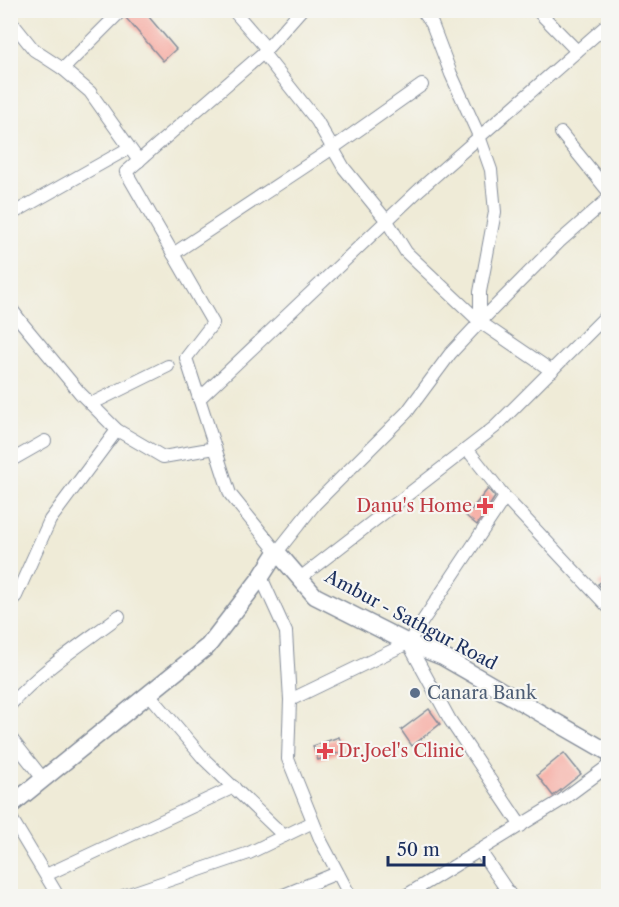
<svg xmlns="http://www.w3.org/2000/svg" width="619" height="907" font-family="'Libre Caslon Text',serif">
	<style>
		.building { fill: #f6a59b }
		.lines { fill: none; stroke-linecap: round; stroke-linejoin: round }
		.street-casing { stroke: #858d9a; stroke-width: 14 }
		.secondary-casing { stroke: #858d9a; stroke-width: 19 }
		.street { stroke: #fff; stroke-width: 12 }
		.secondary { stroke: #fff; stroke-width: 16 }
		.health-dot { fill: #e0444e; stroke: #f6f6f2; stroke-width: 2 }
		.service-dot { fill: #5c6f8a; stroke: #f6f6f2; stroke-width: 2 }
		.labels { text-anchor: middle; stroke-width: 4.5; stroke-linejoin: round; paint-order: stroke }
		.health-label { font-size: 18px; fill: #be3a42; stroke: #f6f6f2; text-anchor: end }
		.street-label { font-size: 18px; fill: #1b2f5e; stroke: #f6f6f2 }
		.service-label { font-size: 18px; fill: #4e5e75; stroke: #f6f6f2; text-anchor: start }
	</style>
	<rect width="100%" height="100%" fill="#f6f6f2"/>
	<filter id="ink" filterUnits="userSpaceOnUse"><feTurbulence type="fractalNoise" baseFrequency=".0167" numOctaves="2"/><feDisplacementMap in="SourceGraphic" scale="12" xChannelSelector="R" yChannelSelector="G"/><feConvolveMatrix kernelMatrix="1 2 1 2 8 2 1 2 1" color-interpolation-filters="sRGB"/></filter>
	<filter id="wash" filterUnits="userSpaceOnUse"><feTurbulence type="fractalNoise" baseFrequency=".008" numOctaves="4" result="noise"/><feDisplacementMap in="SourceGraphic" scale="24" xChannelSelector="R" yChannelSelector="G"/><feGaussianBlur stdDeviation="1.35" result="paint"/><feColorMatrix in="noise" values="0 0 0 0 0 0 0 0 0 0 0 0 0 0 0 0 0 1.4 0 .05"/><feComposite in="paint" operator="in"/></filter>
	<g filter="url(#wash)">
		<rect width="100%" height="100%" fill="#efebd7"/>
		<g id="blocks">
			<g class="building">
				<path d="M131,10h12l33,39 -13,12 -37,-43z"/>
				<path d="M488,489l7,8 -18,28 -11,-9z"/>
				<path d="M609,576v19l-11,-11z"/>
				<path d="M429,709l11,15 -28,22 -11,-16z"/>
				<path d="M339,737l5,14 -26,9 -5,-14z"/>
				<path d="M564,753l17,21 -28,22 -16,-21z"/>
			</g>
		</g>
	</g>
	<g filter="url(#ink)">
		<use href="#blocks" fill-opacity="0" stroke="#858d9a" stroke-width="1.5"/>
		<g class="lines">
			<g class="street-casing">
				<g id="street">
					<path d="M233,10l33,38"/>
					<path d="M301,10l-38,43 -137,119 87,151 -27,35 44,136 47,58 38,-48 92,-92 43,-58 30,-32v-30l15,-80 -4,-42 -12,-34 -28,-62 -19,-50 -10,-14"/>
					<path d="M537,10l40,41"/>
					<path d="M10,20l24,30 29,19 27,23 49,69"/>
					<path d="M263,53l54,68 27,47 43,53 19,31 74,70 72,49"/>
					<path d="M63,69l59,-59"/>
					<path d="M561,133l47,58"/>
					<path d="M10,215l119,-67"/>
					<path d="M173,254l160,-106 89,-63"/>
					<path d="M10,307l12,16 58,70 37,37 46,27 52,-9"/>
					<path d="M480,322l79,-80 49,-43"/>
					<path d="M199,399l221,-210 188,-165"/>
					<path d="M91,404l77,-38"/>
					<path d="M467,449l38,48 103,110"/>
					<path d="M10,461l35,-20"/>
					<path d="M261,577l25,55 4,68 -2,59 33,82 29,55"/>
					<path d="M300,578l195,-151 113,-113"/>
					<path d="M10,602l6,-6 34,-76 67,-90"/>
					<path d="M408,643l42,77 71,106"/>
					<path d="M149,694l56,66 79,76"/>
					<path d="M290,700l118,-57 97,-146"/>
					<path d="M10,705c31,-35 72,-61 109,-89"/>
					<path d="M10,737l34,43"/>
					<path d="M10,816l48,80"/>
					<path d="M480,851l31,45"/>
					<path d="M46,875l188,-88"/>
					<path d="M123,896l126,-43 64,-31"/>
					<path d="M281,896l56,-23"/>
					<path d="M405,896l157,-96 46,-34"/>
				</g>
			</g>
			<g class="secondary-casing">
				<path id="secondary" d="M10,806l198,-160 53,-69 16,-25 38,44 93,47 35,14 165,95"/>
			</g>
			<use href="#street" class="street"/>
			<use href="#secondary" class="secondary"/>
		</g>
	</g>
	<g class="health-dot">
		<path d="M482 497h6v6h6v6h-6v6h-6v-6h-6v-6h6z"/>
		<path d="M322 742h6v6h6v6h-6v6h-6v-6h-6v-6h6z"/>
	</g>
	<circle class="service-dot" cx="415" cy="693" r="6"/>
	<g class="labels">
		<g class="health-label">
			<text x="472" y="512">Danu's Home</text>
			<text x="338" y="757" text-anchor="start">Dr.Joel's Clinic</text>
		</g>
		<g class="street-label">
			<text transform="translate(411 620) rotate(28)" y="6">Ambur - Sathgur Road</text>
		</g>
		<g class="service-label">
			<text x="427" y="699">Canara Bank</text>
		</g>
	</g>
	<rect width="619" height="907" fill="none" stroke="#f6f6f2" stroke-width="36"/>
	<path d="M388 856v9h96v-9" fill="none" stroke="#1b2f5e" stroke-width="3"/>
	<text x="397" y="856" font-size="18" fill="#1b2f5e" stroke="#f6f6f2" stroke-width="4.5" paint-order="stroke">50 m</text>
</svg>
